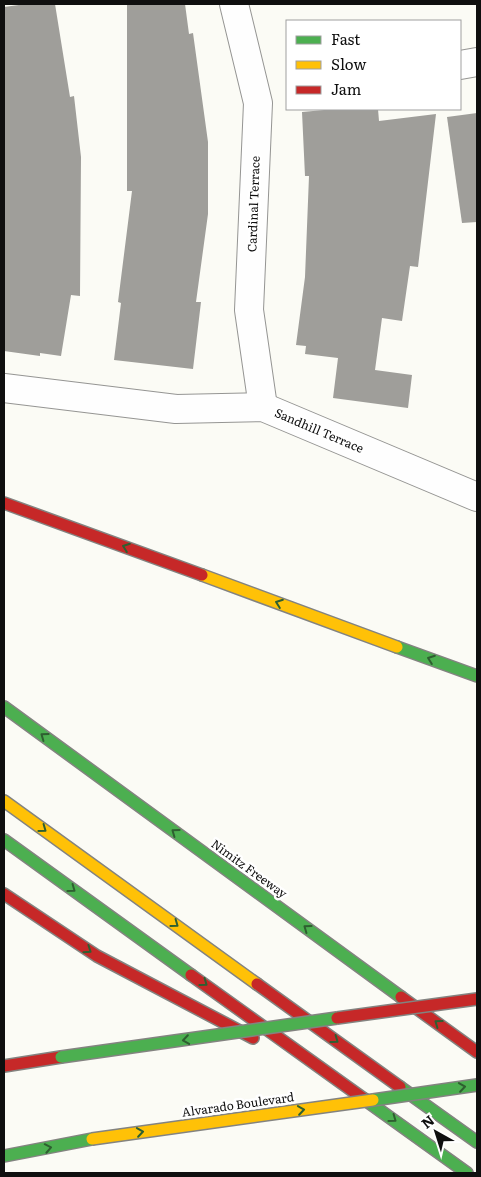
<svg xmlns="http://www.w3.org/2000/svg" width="481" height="1177" font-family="Literata,serif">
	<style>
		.building { fill: #9f9e9a }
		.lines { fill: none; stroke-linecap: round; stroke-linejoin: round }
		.street-casing { stroke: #959593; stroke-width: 30 }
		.fast-casing { stroke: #838380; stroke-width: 14 }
		.slow-casing { stroke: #838380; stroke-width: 14 }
		.jam-casing { stroke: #838380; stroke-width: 14 }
		.street { stroke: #fefefe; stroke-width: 28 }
		.fast { stroke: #4caf50; stroke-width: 11 }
		.slow { stroke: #ffc107; stroke-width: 11 }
		.jam { stroke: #c62828; stroke-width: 11 }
		.fast-bridge-casing { stroke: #838380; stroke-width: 14; stroke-linecap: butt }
		.slow-bridge-casing { stroke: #838380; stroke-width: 14; stroke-linecap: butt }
		.jam-bridge-casing { stroke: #838380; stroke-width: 14; stroke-linecap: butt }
		.fast-bridge { stroke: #4caf50; stroke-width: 11 }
		.slow-bridge { stroke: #ffc107; stroke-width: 11 }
		.jam-bridge { stroke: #c62828; stroke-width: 11 }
		.oneway { stroke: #2e5f30 }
		.labels { text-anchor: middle; stroke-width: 5; stroke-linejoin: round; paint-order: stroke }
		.street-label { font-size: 12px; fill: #0f0f0f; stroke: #fff }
	</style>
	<rect width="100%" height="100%" fill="#fbfbf5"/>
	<g class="building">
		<path d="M26,4h29l15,93 4,-1 7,61 -1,139 -9,-1 -10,61 -21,-3v3l-36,-5v-344z"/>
		<path d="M127,4h58l4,30 4,-1 15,109v72l-12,88h5l-8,67 -79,-9 7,-57 -3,-1 14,-111h-5z"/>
		<path d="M335,109h43l1,12 57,-7 -18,153 -8,-1 -8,55 -20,-3 -7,52 37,5 -4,33 -75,-10 5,-40 -33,-4 1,-8 -10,-1 9,-68 4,-101h-4l-3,-64z"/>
		<path d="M477,113v109l-15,1 -15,-106z"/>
	</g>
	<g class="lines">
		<g class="street-casing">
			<g id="street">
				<path d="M234,4l24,99 -9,207 14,97"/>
				<path d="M460,65l17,-3"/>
				<path d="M4,388l172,21 87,-2 214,90"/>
			</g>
		</g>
		<g class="fast-casing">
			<g id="fast">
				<path d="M397,647l80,29"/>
				<path d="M4,707l397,290"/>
				<path d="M4,840l187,135"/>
				<path d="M400,1087l77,55"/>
				<path d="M364,1099l103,74"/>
				<path d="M4,1156l88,-17"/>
			</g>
		</g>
		<g class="slow-casing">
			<g id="slow">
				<path d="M202,575l195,72"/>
				<path d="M4,801l253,183"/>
			</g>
		</g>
		<g class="jam-casing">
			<g id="jam">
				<path d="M4,503l198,72"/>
				<path d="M4,894l93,62 156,82"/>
				<path d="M191,975l173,124"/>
				<path d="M257,984l143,103"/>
				<path d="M401,997l76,55"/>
				<path d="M4,1066l57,-9"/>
			</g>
		</g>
		<use href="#street" class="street"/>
		<use href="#fast" class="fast"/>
		<use href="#slow" class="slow"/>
		<use href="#jam" class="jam"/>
		<g class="fast-bridge-casing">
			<g id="fast-bridge">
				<path d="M61,1057l276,-39"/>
				<path d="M373,1100l104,-15"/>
			</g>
		</g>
		<g class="slow-bridge-casing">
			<path id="slow-bridge" d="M92,1139l281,-39"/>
		</g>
		<g class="jam-bridge-casing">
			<path id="jam-bridge" d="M337,1018l140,-19"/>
		</g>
		<use href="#fast-bridge" class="fast-bridge"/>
		<use href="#slow-bridge" class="slow-bridge"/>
		<use href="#jam-bridge" class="jam-bridge"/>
	</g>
	<defs><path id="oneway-chevron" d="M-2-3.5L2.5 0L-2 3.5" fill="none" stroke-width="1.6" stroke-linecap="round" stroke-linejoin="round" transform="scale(1.25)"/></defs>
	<g class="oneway">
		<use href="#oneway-chevron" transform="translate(126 547) rotate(-160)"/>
		<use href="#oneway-chevron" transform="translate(279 603) rotate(-160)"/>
		<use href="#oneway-chevron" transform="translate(431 659) rotate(-160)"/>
		<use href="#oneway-chevron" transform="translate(44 736) rotate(-144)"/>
		<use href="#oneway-chevron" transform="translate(43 829) rotate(36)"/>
		<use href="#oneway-chevron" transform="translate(175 832) rotate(-144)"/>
		<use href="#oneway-chevron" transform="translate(72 889) rotate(36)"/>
		<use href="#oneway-chevron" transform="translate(175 924) rotate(36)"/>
		<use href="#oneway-chevron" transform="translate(307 928) rotate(-144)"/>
		<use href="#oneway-chevron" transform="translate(88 950) rotate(34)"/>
		<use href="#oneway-chevron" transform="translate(204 983) rotate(36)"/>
		<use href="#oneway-chevron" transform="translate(438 1023) rotate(-144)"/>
		<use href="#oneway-chevron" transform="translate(186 1040) rotate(172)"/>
		<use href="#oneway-chevron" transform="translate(335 1040) rotate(36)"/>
		<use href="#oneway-chevron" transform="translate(462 1087) rotate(-8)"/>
		<use href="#oneway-chevron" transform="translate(301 1110) rotate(-8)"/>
		<use href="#oneway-chevron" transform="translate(393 1119) rotate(36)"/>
		<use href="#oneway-chevron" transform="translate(140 1132) rotate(-8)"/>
		<use href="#oneway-chevron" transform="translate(48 1148) rotate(-11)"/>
	</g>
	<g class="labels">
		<g class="street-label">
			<text transform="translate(254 204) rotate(-88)" y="4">Cardinal Terrace</text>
			<text transform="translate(319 431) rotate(23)" y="4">Sandhill Terrace</text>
			<text transform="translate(249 869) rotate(36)" y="4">Nimitz Freeway</text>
			<text transform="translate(238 1105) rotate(-8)" y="4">Alvarado Boulevard</text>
		</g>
	</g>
	<rect width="481" height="1177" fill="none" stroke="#0f0f0f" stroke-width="10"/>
	<rect x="286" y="20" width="175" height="90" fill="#ffffff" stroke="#9f9f9f"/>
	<rect x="296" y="36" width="25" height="8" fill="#4caf50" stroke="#9f9f9f"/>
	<text x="331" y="45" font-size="15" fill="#0f0f0f">Fast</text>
	<rect x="296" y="61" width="25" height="8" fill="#ffc107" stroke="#9f9f9f"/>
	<text x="331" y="70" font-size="15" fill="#0f0f0f">Slow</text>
	<rect x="296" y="86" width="25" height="8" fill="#c62828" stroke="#9f9f9f"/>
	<text x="331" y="95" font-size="15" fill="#0f0f0f">Jam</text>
	<g transform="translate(436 1132) rotate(321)" stroke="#ffffff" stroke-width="4" paint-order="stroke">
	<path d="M0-4L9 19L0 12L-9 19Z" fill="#0f0f0f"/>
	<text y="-8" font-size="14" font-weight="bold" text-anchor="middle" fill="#0f0f0f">N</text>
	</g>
</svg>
